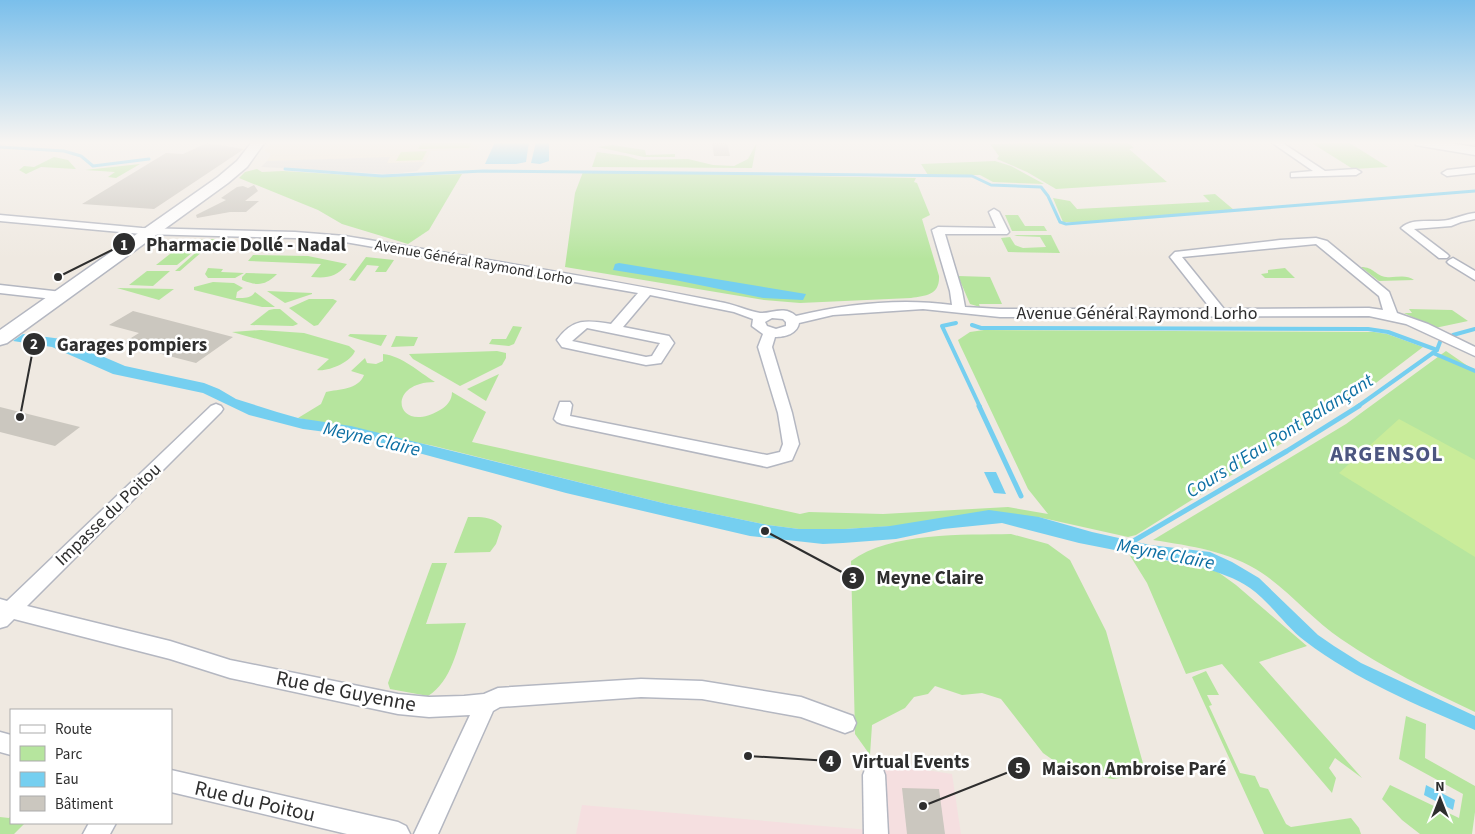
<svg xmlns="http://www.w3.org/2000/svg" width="1475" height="834" font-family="'Source Sans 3',sans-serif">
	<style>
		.education { fill: #f0e6d1 }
		.medical { fill: #f5dfe0 }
		.green { fill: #b6e59e }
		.pitch { fill: #c9ec9a }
		.plaza { fill: #dfdcd8 }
		.water { fill: #75cff0 }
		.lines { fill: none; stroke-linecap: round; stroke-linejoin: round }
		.stream-far2 { stroke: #75cff0; stroke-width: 3 }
		.stream-far1 { stroke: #75cff0; stroke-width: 4 }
		.stream { stroke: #75cff0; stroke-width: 5 }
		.building { fill: #cbc7bf }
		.street-casing { stroke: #b4b7c1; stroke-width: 3 }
		.secondary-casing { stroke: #b4b7c1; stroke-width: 3 }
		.street { fill: #fff; fill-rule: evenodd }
		.secondary { fill: #fff; fill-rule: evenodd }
		.labels { text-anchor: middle; stroke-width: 5; stroke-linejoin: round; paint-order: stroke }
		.far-street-label { font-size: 15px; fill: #2e2e2e; stroke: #fff }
		.street-label { font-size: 18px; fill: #2e2e2e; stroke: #fff }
		.water-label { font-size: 19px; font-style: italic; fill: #0d6fa3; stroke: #fff }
		.near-street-label { font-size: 21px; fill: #2e2e2e; stroke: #fff }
		.district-label { font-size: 22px; font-weight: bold; letter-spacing: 1px; fill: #4d5680; stroke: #fff }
		.leader { fill: none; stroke: #2e2e2e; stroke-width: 2 }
		.callout-dot { fill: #2e2e2e; stroke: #fff; stroke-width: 2 }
		.mark-label { font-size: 15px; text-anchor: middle; font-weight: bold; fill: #fff }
		.callout-label { font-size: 19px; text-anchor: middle; font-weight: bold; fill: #2e2e2e; stroke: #fff; stroke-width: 5; stroke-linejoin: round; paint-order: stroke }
	</style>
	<rect width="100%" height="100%" fill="#efe9e1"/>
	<path class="education" d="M273,142h208l-4,8 -46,1 -8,15 -6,5 -29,3 -121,-13 4,-7 -7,-3z"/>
	<path class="medical" d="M868,761l84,13 9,60h-385l6,-29 287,25z"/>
	<g class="green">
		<path d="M757,142l-5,26 -160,-1 5,-15 30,4 12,4 49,-1 25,6 21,1 14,-7z"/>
		<path d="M1068,142h59l7,6 -5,1 38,33 -111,7 -29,-17 -30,-13 2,-3 -9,-12z"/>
		<path d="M1310,142h38l40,25 -35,2z"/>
		<path d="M612,145l33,5 1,5 29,-1v3h-31l-47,-10z"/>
		<path d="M54,157l14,3 8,9 -35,-2 -15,7 -7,-4 5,-4 10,1z"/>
		<path d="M995,161l16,5 33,18 -51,-2 -13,-7h-52l-7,-11z"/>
		<path d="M140,164l-24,14 -8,-1 7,-5 -30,-2z"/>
		<path d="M257,169l5,3 21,-1 98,6 81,-3 -33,56 -21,14 -66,-20 -24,-14 -79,-32 6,-6z"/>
		<path d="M583,172l333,6 -2,4 3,1 13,32 -8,4 17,57c1,19 -13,20 -28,22l-111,5 -36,-3 -199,-33 10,-74z"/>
		<path d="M1215,194l19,16 -149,12h-22l-10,-24 17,3 7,8 133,-7 -7,-7z"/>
		<path d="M1005,215h13l7,11h19l3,5h-35z"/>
		<path d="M1014,235h37l9,18 -52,-1 -7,-14 9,-1 5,8 8,3 23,-1 -6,-10 -23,-1z"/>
		<path d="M189,239l19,1 -31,25h-21z"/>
		<path d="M211,239l24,1 -17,12 -14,-2 -24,21h-5z"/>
		<path d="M253,255l55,1 39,8c-11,14 -20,14 -36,13l10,-13 -73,-3z"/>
		<path d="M366,257l28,3 -8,12h-11l4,-6 -12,-1 -12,16 -6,-1z"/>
		<path d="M1361,267c13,0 15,9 25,10 10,1 20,-3 28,3l-35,1z"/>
		<path d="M208,268l15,1 -2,3 23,1 -9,5h-27l-3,-4z"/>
		<path d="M1285,268l10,10h-30l-4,-4 7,-1v-3z"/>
		<path d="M147,271h23l-17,15 -24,-1z"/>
		<path d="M246,273l31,1c-12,12 -20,12 -35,6v-3z"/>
		<path d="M958,276l32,1 12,27h-23l1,3 -10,-3z"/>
		<path d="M213,282l21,1 9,5 -6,4 -1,6c7,0 15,1 19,-6l20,15h-13l-68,-17v-3z"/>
		<path d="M117,288l57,1 -15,11z"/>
		<path d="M267,291l45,2v1l-27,9z"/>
		<path d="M309,299h24l4,2 -19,24 -4,1 -25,-18z"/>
		<path d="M274,309h6l18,15 -5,2 -43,-1 19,-15z"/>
		<path d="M1409,309l43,1 16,11 -33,7 -31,-15h8z"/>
		<path d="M513,326l9,1 -8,17 -5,2 -20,-2 3,-5h14z"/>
		<path d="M261,330l43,3 45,13 6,5c-4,11 -27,21 -38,19l12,-11 -97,-27z"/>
		<path d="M984,330l390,2 13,2 36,13 -55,42 -232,146 -8,2 -90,-20 -193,12h-46l-31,-4 -101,-21 -233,-58 -136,-28 23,-14 5,-12c13,-3 32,-2 38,-17l-13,-4 14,-13 2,5 9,1 7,-3v-7c19,2 36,18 52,28 -51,0 -39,54 5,28 7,-4 12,-10 12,-18l34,20 -14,30 328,72 9,-2 74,2 125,-7 40,7 -20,-25 -68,-144 -2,-5 12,-8z"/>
		<path d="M350,334l37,1 -6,11 -33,-10z"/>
		<path d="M396,336l20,1h2l-4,9 -23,1z"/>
		<path d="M497,351l9,2v5l-4,7 -42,21 -47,-27 -4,-5z"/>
		<path d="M1446,351l29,20v341c-46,-22 -92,-44 -134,-73 -28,-19 -51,-47 -79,-66 -33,-22 -71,-27 -109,-33l193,-116z"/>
		<path d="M499,374l-13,27 -19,-12z"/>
		<path d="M468,517c14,0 23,-1 34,9l-6,18 -6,8 -36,1z"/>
		<path d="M1011,534l37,10 22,16 36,71 40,143 -33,5 -43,-7 -27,-19 -42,-54 -19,-6 -20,2 -27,-9 -7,8 -14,3 -9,11 -33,17 -2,30 -15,-21 -4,-173c39,-29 113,-26 160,-27z"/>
		<path d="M1129,554l72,13 17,5 18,13 71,61 -48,16 103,116 -27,-20 -6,10 7,10 -4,15 -110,-129 -36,10 -39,-91z"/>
		<path d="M432,563h15l-21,61 40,-1c-9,25 -14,58 -38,73l-38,-7 -2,-6z"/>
		<path d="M1206,671l13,24h-12l5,10 -3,1 31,67 15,3 5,11 8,2 18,35 5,3 60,-9 8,10 2,6h-97l-72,-157z"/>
		<path d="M1406,716l20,8 -1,34 50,28v26l-3,22h-52l-18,-14 -20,-21 8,-14 69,33 4,-24 -64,-35z"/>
		<path d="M11,816v7h14l-11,11h-14v-17l9,1z"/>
	</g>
	<g class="pitch">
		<path d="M422,142h50l-3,6 -51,1z"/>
		<path d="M427,151l-5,9 -26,1 5,-9z"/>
		<path d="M1399,419l76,41v97l-136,-84z"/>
	</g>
	<path class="plaza" d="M390,157l-3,6 38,-1 -8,9 -29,3 -127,-7 6,-6z"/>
	<g class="water">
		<path d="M495,142h34l-3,20 -10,2h-31z"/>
		<path d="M536,142h13v19l-9,3 -9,-1z"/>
		<path d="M619,263l187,31 -3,6 -40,-2 -88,-18 -62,-10 2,-6z"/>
		<path d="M23,334l39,5 63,27 79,17 15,6 17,10 41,13 21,6 53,8 316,78 101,21 31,4h46l45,-3 99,-16 50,7 53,15 58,13 60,7 22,10 27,16 59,57 16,11 27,17 114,53v14c-58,-25 -119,-50 -170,-89 -20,-15 -34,-38 -55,-53 -14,-10 -33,-16 -49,-21l-122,-24 -77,-20 -59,6 -47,10 -53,4 -20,1 -73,-8 -184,-43 -210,-57 -53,-7 -54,-14 -46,-22 -90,-19 -61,-27 -39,-6z"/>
		<path d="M984,472h12l10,22 -12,-1z"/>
		<path d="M1426,785l29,15 -2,10 -29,-15z"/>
	</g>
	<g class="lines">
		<g class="stream-far2">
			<path d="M0,147l64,4 17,5 12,10 56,-7"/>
			<path d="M285,169l97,7 101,-5 489,5 19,9 50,2 7,9 12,26 6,2 409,-33"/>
		</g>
		<g class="stream-far1">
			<path d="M956,323l-14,3 38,81"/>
			<path d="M972,325l9,3 387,1 20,3 49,18"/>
			<path d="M1453,335l22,-6"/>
			<path d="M1433,353l42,18"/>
			<path d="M1357,407l80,-57 3,-8"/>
		</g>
		<g class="stream">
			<path d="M979,406l42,90"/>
			<path d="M1130,543l157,-92 72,-45"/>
		</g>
	</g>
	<g class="building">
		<path d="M712,142h15l3,14h-16z"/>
		<path d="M207,143l37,6 -90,60 -72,-5 84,-51 17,1z"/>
		<path d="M254,185l4,6 -13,10h14l-13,11h-16l-33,6 -1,-3 30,-15 -5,-2 16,-11 6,-1 5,2z"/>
		<path d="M133,311l100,26 -37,26 -50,-13 -23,-7 16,-10 -30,-8z"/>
		<path d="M0,407l80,20 -25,19 -55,-14z"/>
		<path d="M902,788l37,1 6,45h-38z"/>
	</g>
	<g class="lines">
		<g class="street-casing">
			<g id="street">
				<path d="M1271,142h10l44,29 31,-2 5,3 -5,3 -65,2v-4l22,-2z"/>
				<path d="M1475,167v6l-28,3 -5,-3 5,-3z"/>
				<path d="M994,209l5,3 10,20 -2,2h-62l17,57 3,16 35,2h211l-41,-52 5,-5 105,-12 36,-2 11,3 62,51 8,21 31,11 47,23v9l-69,-32 -37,-8 -369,1 -77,-8 -90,6 -34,8c-2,11 -14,14 -24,14l-3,10 20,66 7,31 -7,16 -25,7 -205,-43 -5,-2 -3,-3 6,-17h10l2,3 -2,11 197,39 13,-3 3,-8 -5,-31 -20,-66 5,-13 -11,-8 1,-7 -19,-7 -84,-17 -27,32 46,9 5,7 -13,20 -15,2 -84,-18 -5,-7c16,-22 30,-20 54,-16l27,-31 -293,-51 -50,-4 -153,-4 -142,-13v-6l142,13 153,4 50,4c125,21 250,41 375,66 13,2 28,9 40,11 11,1 24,-8 36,3 50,-12 104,-18 156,-11l-2,-14 -18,-61 6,-3 58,1 -7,-16zM1316,244l63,52 4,14 -14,-2 -145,1 -42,-52zM772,318l11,1 3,3v4l-10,3 -9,-3 -2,-4zM587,328l73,15 -8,13 -6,1 -74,-16z"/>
				<path d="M1475,213v6l-14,3 -10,4 -37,3 33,25 2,2 -2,2h-8l-38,-30c11,-11 32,-5 47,-8 9,-2 17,-6 27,-7z"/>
				<path d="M1453,258l22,13v9l-26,-16 -2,-2 2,-2z"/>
				<path d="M0,285l62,7 6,4 -6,4 -62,-7z"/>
				<path d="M216,404l5,2 2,3 -2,3 -194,194 143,35 60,19 168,34 31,3 35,-1 20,-2 14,-6 143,-9 61,2 99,16 52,19 3,7 -3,7 -8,3 -44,-16 -99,-18 -61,-2 -141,10 -7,4 -55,123h-24l56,-119 -41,2 -31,-3 -168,-36 -60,-19 -156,-40 -7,7 -7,2v-29l7,2 204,-195z"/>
				<path d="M0,732l11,3v20l-11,-3z"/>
				<path d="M874,764l8,3 3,8 3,59h-24l-1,-59 3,-8z"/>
				<path d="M171,770l227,52 8,4 4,8h-63l-176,-42z"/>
				<path d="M89,823h27l-6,11h-27z"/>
			</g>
		</g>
		<g class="secondary-casing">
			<g id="secondary">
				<path d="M252,142h13l-18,25 -19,16 -221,160 -7,2v-15l218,-153 19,-16z"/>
				<path d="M1415,142h28l32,5v8l-54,-9 -5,-1z"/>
			</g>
		</g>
		<use href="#street" class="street"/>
		<use href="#secondary" class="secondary"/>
	</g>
	<linearGradient id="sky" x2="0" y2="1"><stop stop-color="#7abfeb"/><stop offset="0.55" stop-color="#f8f5f2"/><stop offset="1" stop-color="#f8f5f2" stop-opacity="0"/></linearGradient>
	<rect width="1475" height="259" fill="url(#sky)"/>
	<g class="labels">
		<g class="far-street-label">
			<text transform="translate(474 262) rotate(10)" y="5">Avenue Général Raymond Lorho</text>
		</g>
		<g class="street-label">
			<text x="1137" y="319">Avenue Général Raymond Lorho</text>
			<text transform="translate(108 514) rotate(-44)" y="6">Impasse du Poitou</text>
		</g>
		<g class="water-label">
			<text transform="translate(1279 435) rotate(-32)" y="7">Cours d'Eau Pont Balançant</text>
			<text transform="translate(372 438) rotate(13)" y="7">Meyne Claire</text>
			<text transform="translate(1166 553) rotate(11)" y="7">Meyne Claire</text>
		</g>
		<g class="near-street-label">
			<text transform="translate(346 691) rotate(11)" y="7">Rue de Guyenne</text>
			<text transform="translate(255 801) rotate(13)" y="7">Rue du Poitou</text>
		</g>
		<g class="district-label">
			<text x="1387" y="461">ARGENSOL</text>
		</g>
	</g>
	<path class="leader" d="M58 277L124 244M20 417L34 344M765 531L853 578M748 756L830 761M923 806L1019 768"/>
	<g class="callout-dot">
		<circle cx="58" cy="277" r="5"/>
		<circle cx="20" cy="417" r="5"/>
		<circle cx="765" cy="531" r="5"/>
		<circle cx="748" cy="756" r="5"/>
		<circle cx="923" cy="806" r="5"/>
		<circle cx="124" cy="244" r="12"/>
		<circle cx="34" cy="344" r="12"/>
		<circle cx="853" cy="578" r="12"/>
		<circle cx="830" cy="761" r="12"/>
		<circle cx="1019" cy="768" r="12"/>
	</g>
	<g class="mark-label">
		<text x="124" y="250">1</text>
		<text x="34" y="349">2</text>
		<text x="853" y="583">3</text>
		<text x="830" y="766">4</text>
		<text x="1019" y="773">5</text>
	</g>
	<g class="callout-label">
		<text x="246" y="251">Pharmacie Dollé - Nadal</text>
		<text x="132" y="351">Garages pompiers</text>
		<text x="930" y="584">Meyne Claire</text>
		<text x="911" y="768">Virtual Events</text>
		<text x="1134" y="775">Maison Ambroise Paré</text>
	</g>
	<rect x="10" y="709" width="162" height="115" fill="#ffffff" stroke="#ababab"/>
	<rect x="20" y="725" width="25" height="8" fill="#ffffff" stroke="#ababab"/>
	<text x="55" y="734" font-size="15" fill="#2e2e2e">Route</text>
	<rect x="20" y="746" width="25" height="15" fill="#b6e59e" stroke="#ababab"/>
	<text x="55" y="759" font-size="15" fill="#2e2e2e">Parc</text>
	<rect x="20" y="772" width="25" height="15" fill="#75cff0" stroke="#ababab"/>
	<text x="55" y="784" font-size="15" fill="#2e2e2e">Eau</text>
	<rect x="20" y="796" width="25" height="15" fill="#cbc7bf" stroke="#ababab"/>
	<text x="55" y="809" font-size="15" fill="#2e2e2e">Bâtiment</text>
	<g transform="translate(1440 799)" stroke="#ffffff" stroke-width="4" paint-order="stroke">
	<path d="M0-4L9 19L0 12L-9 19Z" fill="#2e2e2e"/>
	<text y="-8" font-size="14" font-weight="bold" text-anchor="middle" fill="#2e2e2e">N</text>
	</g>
</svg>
